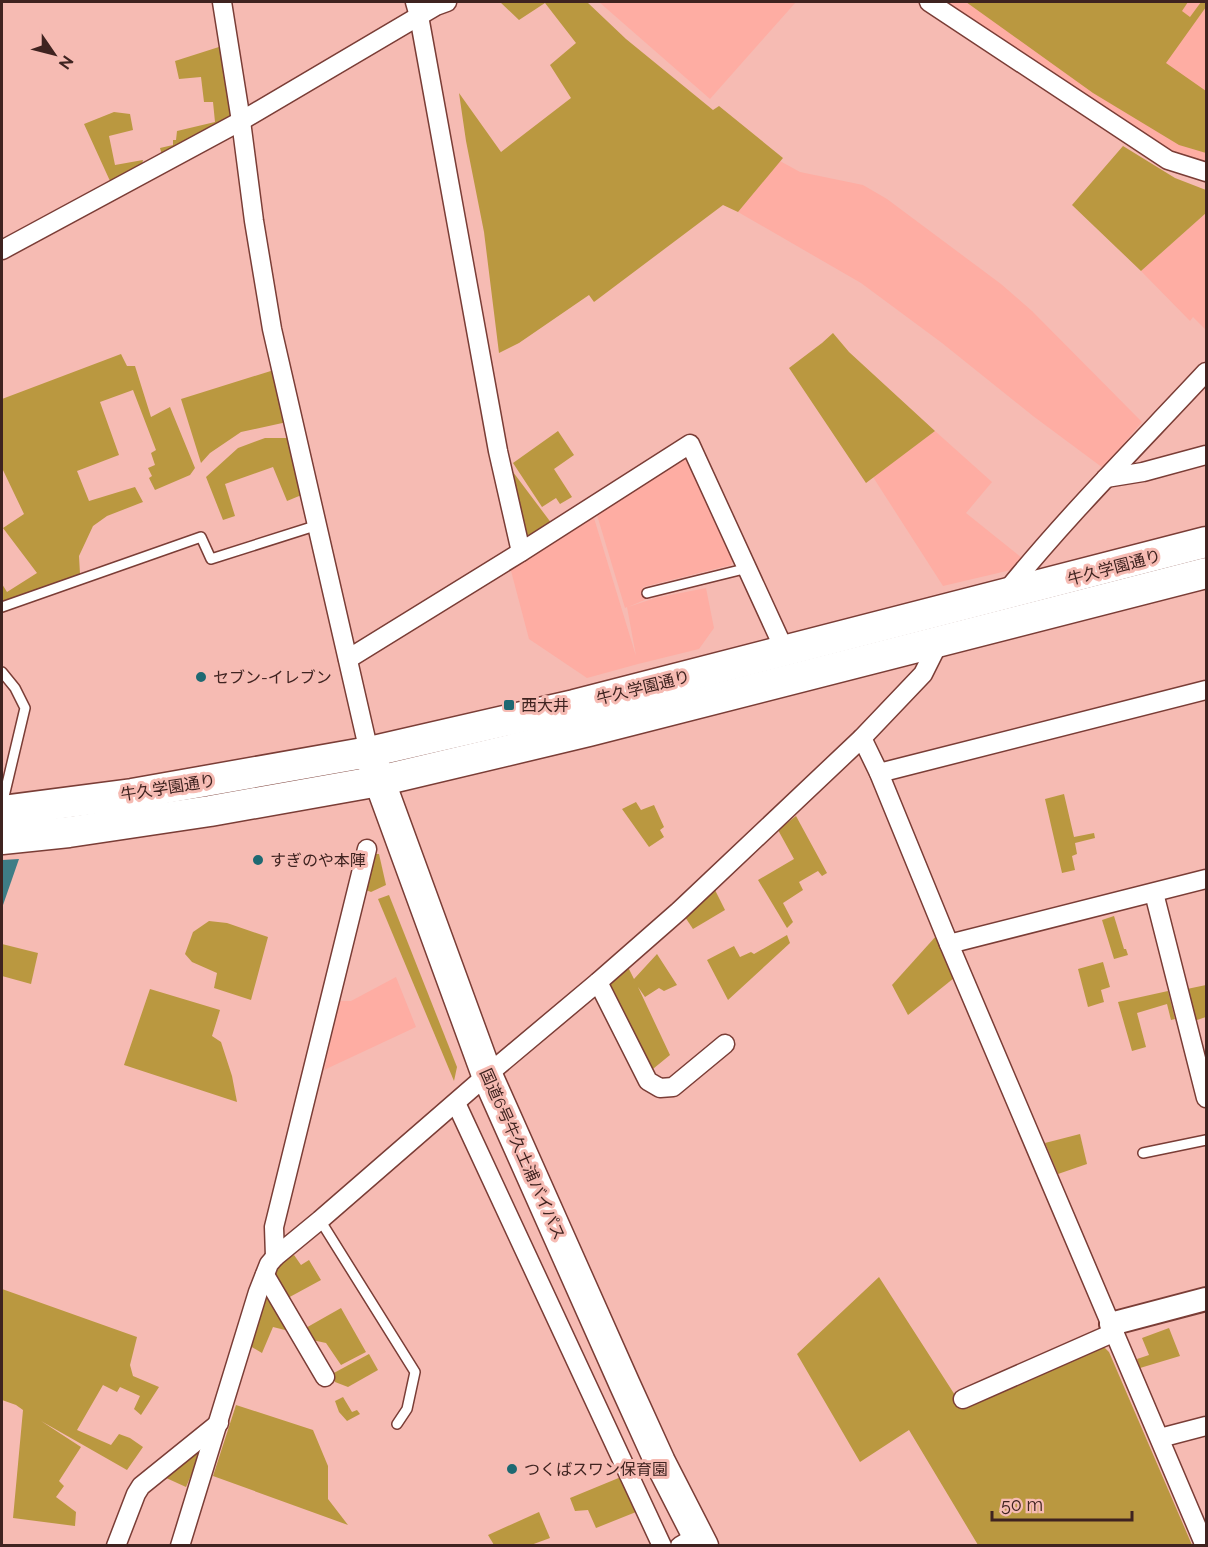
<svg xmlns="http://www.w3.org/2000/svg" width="1208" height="1547" font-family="Raleway,'Noto Sans JP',sans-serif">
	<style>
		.built { fill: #feada3 }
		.green { fill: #ba9840 }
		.water { fill: #3e7d86 }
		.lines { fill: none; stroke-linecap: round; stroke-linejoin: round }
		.service-casing { stroke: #7a3d36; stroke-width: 12 }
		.minor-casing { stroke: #7a3d36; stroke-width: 21 }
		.tertiary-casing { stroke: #7a3d36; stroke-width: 26 }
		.trunk-casing { stroke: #7a3d36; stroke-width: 33 }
		.service { stroke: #fff; stroke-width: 9 }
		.minor { stroke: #fff; stroke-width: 18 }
		.tertiary { stroke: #fff; stroke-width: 22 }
		.trunk { stroke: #fff; stroke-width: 30 }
		.poi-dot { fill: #1e6972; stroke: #f6bbb3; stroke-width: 2 }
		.labels { text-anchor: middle; stroke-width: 6; stroke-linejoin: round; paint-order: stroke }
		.street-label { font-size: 16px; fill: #3f2320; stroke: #f6bbb3 }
		.poi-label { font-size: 16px; fill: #3f2320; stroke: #f6bbb3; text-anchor: start }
	</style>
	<rect width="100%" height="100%" fill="#f6bbb3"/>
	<g class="built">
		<path d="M599,2h197l-86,97z"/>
		<path d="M947,2h259v162l-35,-11z"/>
		<path d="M780,161l20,11 63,13 24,14 114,85 31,27 110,111 -39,46 -70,-52 -91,-73 -81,-60 -123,-71z"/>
		<path d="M1206,213v117l-13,-13 -3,4 -49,-50z"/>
		<path d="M935,431l57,51 -26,31 56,45 -11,12 -68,16 -70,-109z"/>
		<path d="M683,455l9,2 43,98 -4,10 -88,22 4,12 -19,8 27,-9 51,-10 8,40 -15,21 -61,15 -51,14 -58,-39 -19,-72 84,-49 42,138 -9,-49 -2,1 -28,-93 32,-24z"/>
		<path d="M396,977l20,50 -92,43 16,-69h11z"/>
	</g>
	<g class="green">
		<path d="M500,2h87l39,37 87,71 6,-4 64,52 -45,54 -15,-7 -129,97 -5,-7 -70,48 -20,10 -15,-121 -18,-91 -7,-48 42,59 70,-54 -21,-33 26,-22 -31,-40 -26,17z"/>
		<path d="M966,2h222l-6,9 8,6 11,-15h5v5l-40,56 40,28v62l-27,-8 -86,-52z"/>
		<path d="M222,46l10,74 -70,35 -2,-7 13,-3v-5h3l1,-9 38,-9 -2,-20h-9l-3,-25 -22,2 -4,-18z"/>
		<path d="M114,112l16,2 3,16 -24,6 6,29 28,-5 -1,4 -32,17 -26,-57z"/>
		<path d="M1123,146l52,32 31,12v23l-65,58 -69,-66z"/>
		<path d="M833,333l16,19 86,79 -69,52 -77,-115 33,-25z"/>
		<path d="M121,354l6,12h8l16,51 19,-10 25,61 -5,7 -35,15 -6,-12 3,-2 -4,-8 7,-3 -4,-12 5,-3 -23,-60 -33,12 19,53 -42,16 12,30 46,-14 8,15 -36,14 -14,10 -14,30 1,18 -46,17 -32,10v-17l5,8 30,-19 -34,-45 21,-14 -22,-46v-69z"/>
		<path d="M274,370l13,52 -46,10 -31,21 -9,10 -20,-64z"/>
		<path d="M558,431l16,24 -20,14 18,28 -12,7 -4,-6 -14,9 -29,-44z"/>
		<path d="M265,438h22l17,56 -17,7 -14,-34 -48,17 10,32 -12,4 -17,-43 32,-29z"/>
		<path d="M513,472l39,52 -20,12 -9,-2z"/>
		<path d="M1064,794l10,43 20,-4 1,5 -20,5 2,11 -5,2 3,14 -13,3 -17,-74z"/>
		<path d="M636,802l5,8 13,-5 10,22 -4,3 4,7 -15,10 -27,-38z"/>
		<path d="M796,816l31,57 -5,3 -4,-5 -19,11 4,8 -20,13 10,19 -6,6 -29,-48 36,-21 -16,-29z"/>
		<path d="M374,854h5l7,31 -15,7 -5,-2z"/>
		<path d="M715,890l10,20 -32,19 -10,-15z"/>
		<path d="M389,895l68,172 -3,14 -76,-182z"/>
		<path d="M1114,916l10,33h2l2,6 -14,4 -12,-39z"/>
		<path d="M209,921l18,2 41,14 -17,63 -37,-12 3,-15 -25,-11 -7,-8 8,-22z"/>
		<path d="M787,935l3,8 -62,57 -21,-40 27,-14 6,11 11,-5 3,2z"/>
		<path d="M937,935l17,43 -46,37 -16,-30z"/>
		<path d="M2,944l36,9 -7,31 -29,-8z"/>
		<path d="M657,954l20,31 -13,6 -5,-3 -14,9 -7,-10 32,68 -22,18 -39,-78v-14l18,-16 7,14z"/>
		<path d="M1103,962l7,25 -9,3 3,12 -16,5 -10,-38z"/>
		<path d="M1206,985v32l-12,4 -7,-32z"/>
		<path d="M150,989l70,21 -8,26 9,6 11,34 5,26 -113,-37z"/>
		<path d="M1168,991l7,28 -4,1 -4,-16 -30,9 9,34 -14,4 -14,-49z"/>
		<path d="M1080,1134l7,30 -29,10 -13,-31z"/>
		<path d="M294,1255l7,10 8,-5 12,20 -35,19 -17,-23 8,-12z"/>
		<path d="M879,1277l83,129 141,-60 6,6 83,193h-214l-69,-115 -49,32 -63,-108z"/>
		<path d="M2,1289l135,48 -7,28 3,11 26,11 -18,28 -7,-6 6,-13 -20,-9 -3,5 -14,-7 -26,45 34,15 8,-11 11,4 13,9 -16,23 -86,-49 40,26 -22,34 5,5 -8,11 20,15 -1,14 -62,-8 10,-108 -7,-5 -14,-5z"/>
		<path d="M267,1293l22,38 -16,-4 -11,26 -12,-7z"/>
		<path d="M341,1308l25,44 -25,13 -15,-22 -14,-3 -8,-11z"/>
		<path d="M1169,1328l11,28 -40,12 -3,-9 12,-4 -7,-17z"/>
		<path d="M369,1354l9,16 -30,17 -13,-5 -3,-8z"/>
		<path d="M343,1397l9,15 5,-2 3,4 -13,7 -8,-9 -4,-11z"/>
		<path d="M236,1405l77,25 15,36v33l20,26 -135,-49z"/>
		<path d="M205,1443l-19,44 -22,-10z"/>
		<path d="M621,1477l15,35 -40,16 -8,-18 -13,1 -5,-13z"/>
		<path d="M539,1512l11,26 -19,7h-37l-6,-10z"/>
	</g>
	<path class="water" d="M19,859l-16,46h-1v-45z"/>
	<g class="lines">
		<g class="service-casing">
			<g id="service">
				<path d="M647,593l101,-25"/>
				<path d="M2,607l199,-70 10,22 107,-34"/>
				<path d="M2,672l13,16 10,20 -23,97"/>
				<path d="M1143,1153l63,-13"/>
				<path d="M320,1220l95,152 -8,37 -10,15"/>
			</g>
		</g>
		<g class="minor-casing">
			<g id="minor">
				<path d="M222,2l19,119 13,100 18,108 97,423"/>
				<path d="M415,2l4,14 79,435 23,101"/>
				<path d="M929,2l239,158 38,12"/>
				<path d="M2,250l239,-129 195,-115 11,-4"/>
				<path d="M1106,478l37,-6 63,-17"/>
				<path d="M1004,594c63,-78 134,-149 202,-222"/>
				<path d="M348,659l173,-107 169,-108 95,207"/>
				<path d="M862,738l17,35 70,171 256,602"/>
				<path d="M879,773l327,-83"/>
				<path d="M1154,893l52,205"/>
				<path d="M949,944l257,-65"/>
				<path d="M598,982l50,99 12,7 13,-1 52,-43"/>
				<path d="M456,1103l206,443"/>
				<path d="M275,1257l-1,-30 93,-378"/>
				<path d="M265,1275l60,102"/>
				<path d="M963,1399l152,-67"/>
				<path d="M1160,1438l46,-12"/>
				<path d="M116,1546l20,-52 5,-8 78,-63"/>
				<path d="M180,1546l78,-254 11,-28 6,-7 45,-37 167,-145 111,-93 81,-71 183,-173 61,-64 16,-32"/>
				<path d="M680,1546l17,-10"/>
			</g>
		</g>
		<g class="tertiary-casing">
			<path id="tertiary" d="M1111,1324l95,-25"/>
		</g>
		<g class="trunk-casing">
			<g id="trunk">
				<path d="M373,763l114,312 138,310 35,77 43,84"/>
				<path d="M2,811l130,-17 237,-42 205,-47 632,-163"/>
				<path d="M2,839l67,-7 141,-21 169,-30 210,-50 617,-158"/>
			</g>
		</g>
		<use href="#service" class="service"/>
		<use href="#minor" class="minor"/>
		<use href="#tertiary" class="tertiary"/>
		<use href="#trunk" class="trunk"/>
	</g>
	<g class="poi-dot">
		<circle cx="201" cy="677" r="6"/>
		<rect x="503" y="699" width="12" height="12" rx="3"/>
		<circle cx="258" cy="860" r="6"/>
		<circle cx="512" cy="1469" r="6"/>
	</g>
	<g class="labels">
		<g class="street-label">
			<text transform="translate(1114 567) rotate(-15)" y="6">牛久学園通り</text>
			<text transform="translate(643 687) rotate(-14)" y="6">牛久学園通り</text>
			<text transform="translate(168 787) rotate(-9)" y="6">牛久学園通り</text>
			<text transform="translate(523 1154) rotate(66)" y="6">国道6号牛久土浦バイパス</text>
		</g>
		<g class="poi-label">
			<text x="213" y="683">セブン-イレブン</text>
			<text x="521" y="711">西大井</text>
			<text x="270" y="866">すぎのや本陣</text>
			<text x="524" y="1475">つくばスワン保育園</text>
		</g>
	</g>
	<rect width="1208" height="1547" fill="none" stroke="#3f2320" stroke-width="6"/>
	<g transform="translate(54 54) rotate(125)" stroke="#f6bbb3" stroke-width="4.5" paint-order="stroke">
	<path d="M0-4.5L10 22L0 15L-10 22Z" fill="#3f2320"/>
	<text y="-9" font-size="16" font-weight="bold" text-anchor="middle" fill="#3f2320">N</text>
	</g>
	<path d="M992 1511v9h140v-9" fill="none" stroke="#3f2320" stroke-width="3"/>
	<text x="1001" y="1511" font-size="18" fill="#3f2320" stroke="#f6bbb3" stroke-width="4.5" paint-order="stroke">50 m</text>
</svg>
